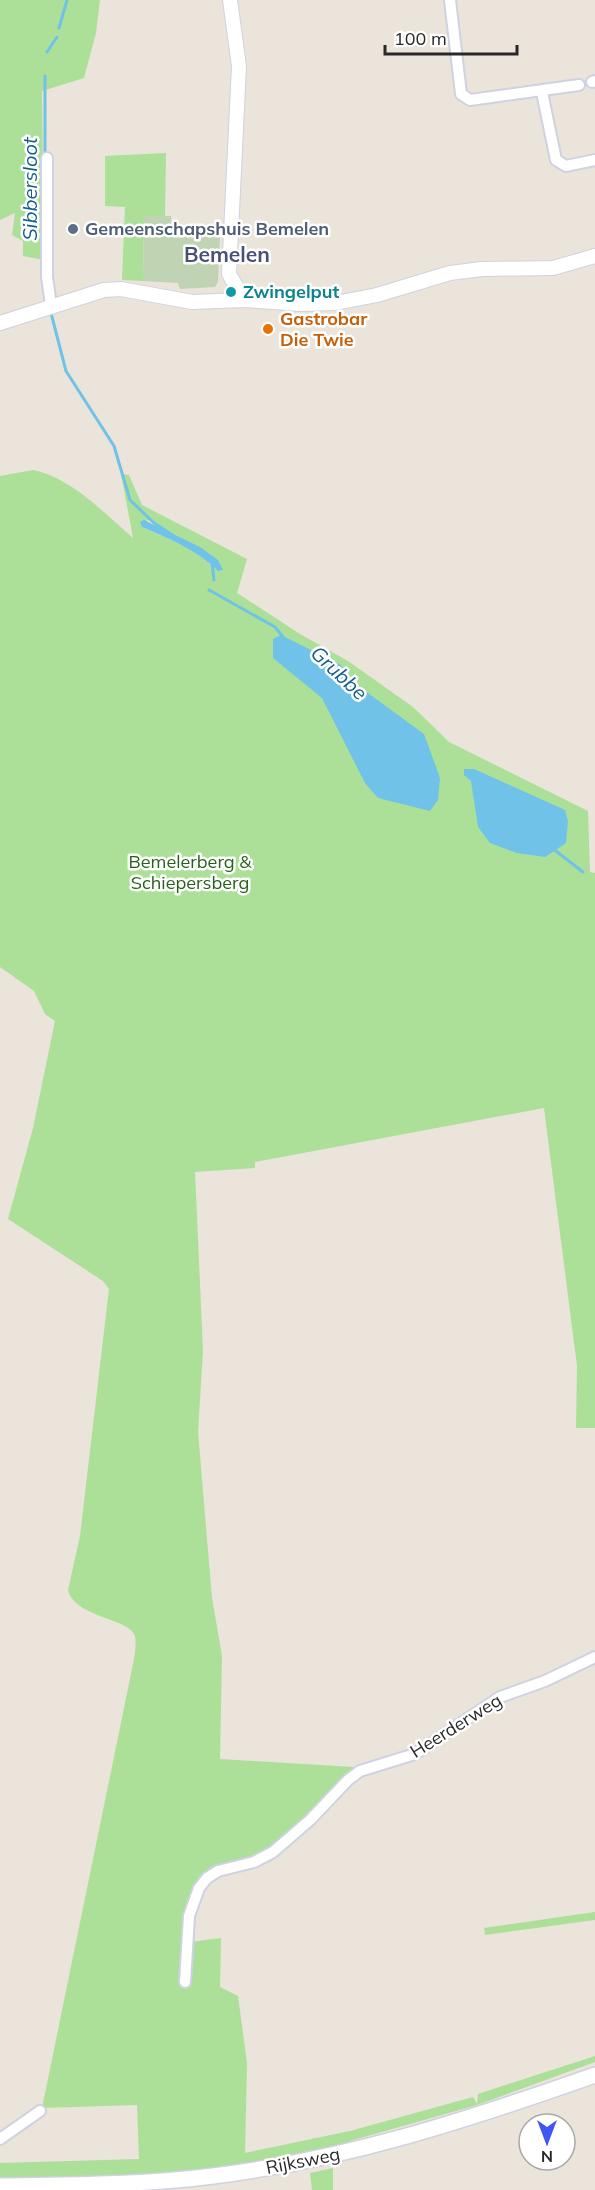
<svg xmlns="http://www.w3.org/2000/svg" width="595" height="2190" font-family="Mulish,sans-serif">
	<style>
		.green { fill: #acdf98; fill-rule: evenodd }
		.cemetery { fill: #c0d3b2 }
		.water { fill: #70c2e9 }
		.lines { fill: none; stroke-linecap: round; stroke-linejoin: round }
		.stream { stroke: #70c2e9; stroke-width: 3 }
		.minor-casing { stroke: #cfd2e1; stroke-width: 14 }
		.tertiary-casing { stroke: #cfd2e1; stroke-width: 16 }
		.secondary-casing { stroke: #cfd2e1; stroke-width: 18 }
		.minor { stroke: #fff; stroke-width: 10 }
		.tertiary { stroke: #fff; stroke-width: 14 }
		.secondary { stroke: #fff; stroke-width: 15 }
		.service-dot { fill: #5c6f8a; stroke: #fff; stroke-width: 2 }
		.culture-dot { fill: #0f9aa8; stroke: #fff; stroke-width: 2 }
		.food-dot { fill: #e8710a; stroke: #fff; stroke-width: 2 }
		.labels { text-anchor: middle; stroke-width: 5; stroke-linejoin: round; paint-order: stroke }
		.service-label { font-size: 18px; font-weight: bold; fill: #4e5e75; stroke: #fff; text-anchor: start }
		.culture-label { font-size: 18px; font-weight: bold; fill: #0d838f; stroke: #fff; text-anchor: start }
		.food-label { font-size: 18px; font-weight: bold; fill: #c56008; stroke: #fff; text-anchor: start }
		.park-label { font-size: 18px; fill: #26611c; stroke: #fff }
		.street-label { font-size: 18px; fill: #282828; stroke: #fff }
		.water-label { font-size: 20px; font-style: italic; fill: #135e91; stroke: #fff }
		.quarter-label { font-size: 21px; font-weight: bold; fill: #4b5076; stroke: #fff }
	</style>
	<rect width="100%" height="100%" fill="#eae4da"/>
	<g class="green">
		<path d="M0,0h100l-4,33 -12,45 -42,13 2,169 -21,-4v-15l-11,-6 3,-22 -15,7z"/>
		<path d="M166,153l-1,63h-21l-1,65 -21,-1 3,-73 -20,-1v-50z"/>
		<path d="M33,470c39,8 71,43 100,68l-12,-64 8,1 13,30 105,54 -10,34 63,41 48,27 65,46 36,35 139,69 2,61 5,1v555h-19l1,-62 -33,-258 -289,54v6l-60,4 8,179 -5,81 14,166 10,58 -2,103 133,8 7,9 -90,86 -61,18 -17,32 -2,30 31,-4 -1,49 18,9 9,67 -2,90 105,-22 123,-34 4,7 1,-10 117,-38v6l-118,43 -127,36 -7,8 -99,18 -95,10 -149,6v-20l139,-4 -2,-54 -95,3 90,-439c2,-10 5,-23 3,-33 -5,-18 -60,-18 -67,-46l12,-54 29,-247 -6,-8 -95,-62 25,-91 22,-107 -10,-7 -11,-23 -34,-24v-491zM148,520l73,46 -3,5c-20,-20 -49,-33 -76,-44z"/>
		<path d="M595,1912v8l-110,15 -1,-7z"/>
		<path d="M333,2168v22h-21l-2,-17z"/>
	</g>
	<path class="cemetery" d="M144,216h27l1,20 48,1 -2,45 -3,5 -35,2 -2,-6 -35,-2z"/>
	<g class="water">
		<path d="M144,520l56,27 18,13 5,10 -5,1c-20,-20 -49,-33 -76,-44l-2,-5z"/>
		<path d="M281,635l60,30 9,15 74,54 16,44 -2,22 -8,11 -52,-13 -13,-15 -43,-85 -49,-40v-19z"/>
		<path d="M464,769h10l91,41 3,11 -2,22 -21,14 -28,-4 -27,-10 -12,-16 -7,-46 -7,-6z"/>
	</g>
	<g class="lines">
		<g class="stream">
			<path d="M59,28l8,-28"/>
			<path d="M47,52l10,-15"/>
			<path d="M45,156v-80"/>
			<path d="M51,313l15,58 48,75 16,54 24,23 20,13"/>
			<path d="M212,563l2,17"/>
			<path d="M209,590l66,37 8,10"/>
			<path d="M552,848l31,24"/>
		</g>
		<g class="minor-casing">
			<g id="minor">
				<path d="M450,0l11,94 9,6 109,-15"/>
				<path d="M592,82l3,-1"/>
				<path d="M542,92l14,68 10,6 29,-6"/>
				<path d="M47,158v119l4,28"/>
				<path d="M185,1982l4,-66 10,-28 8,-10 11,-7 36,-9 19,-10 37,-32 38,-40 12,-9 55,-17 85,-57 45,-16 50,-24"/>
				<path d="M0,2139l40,-28"/>
			</g>
		</g>
		<g class="tertiary-casing">
			<g id="tertiary">
				<path d="M230,0l9,66 -10,208 15,26"/>
				<path d="M0,323l104,-33 17,-1 71,13 52,-2 57,4 35,-1 41,-8 73,-22 32,-4 71,-1 42,-12"/>
			</g>
		</g>
		<g class="secondary-casing">
			<path id="secondary" d="M0,2186c71,-1 143,-1 213,-10 132,-16 257,-57 382,-101"/>
		</g>
		<use href="#minor" class="minor"/>
		<use href="#tertiary" class="tertiary"/>
		<use href="#secondary" class="secondary"/>
	</g>
	<circle class="service-dot" cx="73" cy="229" r="6"/>
	<circle class="culture-dot" cx="231" cy="292" r="6"/>
	<circle class="food-dot" cx="268" cy="329" r="6"/>
	<g class="labels">
		<g class="service-label">
			<text x="85" y="235">Gemeenschapshuis Bemelen</text>
		</g>
		<g class="culture-label">
			<text x="243" y="298">Zwingelput</text>
		</g>
		<g class="food-label">
			<text x="280" y="325">Gastrobar<tspan x="280" dy="21">Die Twie</tspan></text>
		</g>
		<g class="park-label">
			<text x="190" y="868">Bemelerberg &amp;<tspan x="190" dy="21">Schiepersberg</tspan></text>
		</g>
		<g class="street-label">
			<text transform="translate(456 1726) rotate(-32)" y="6">Heerderweg</text>
			<text transform="translate(303 2161) rotate(-11)" y="6">Rijksweg</text>
		</g>
		<g class="water-label">
			<text transform="translate(30 189) rotate(-90)" y="7">Sibbersloot</text>
			<text transform="translate(339 673) rotate(43)" y="7">Grubbe</text>
		</g>
		<g class="quarter-label">
			<text x="227" y="262">Bemelen</text>
		</g>
	</g>
	<g transform="translate(547 2142) rotate(180)"><circle r="28" fill="#ffffff" stroke="#a9a9a9" stroke-width="1.5"/>
	<path d="M0-4.5L10 22L0 15L-10 22Z" fill="#3f56f2"/>
	<text y="-9" font-size="16" font-weight="bold" text-anchor="middle" fill="#282828">N</text>
	</g>
	<path d="M385 45v9h132v-9" fill="none" stroke="#282828" stroke-width="3"/>
	<text x="394" y="45" font-size="18" fill="#282828" stroke="#ffffff" stroke-width="4.5" paint-order="stroke">100 m</text>
</svg>
